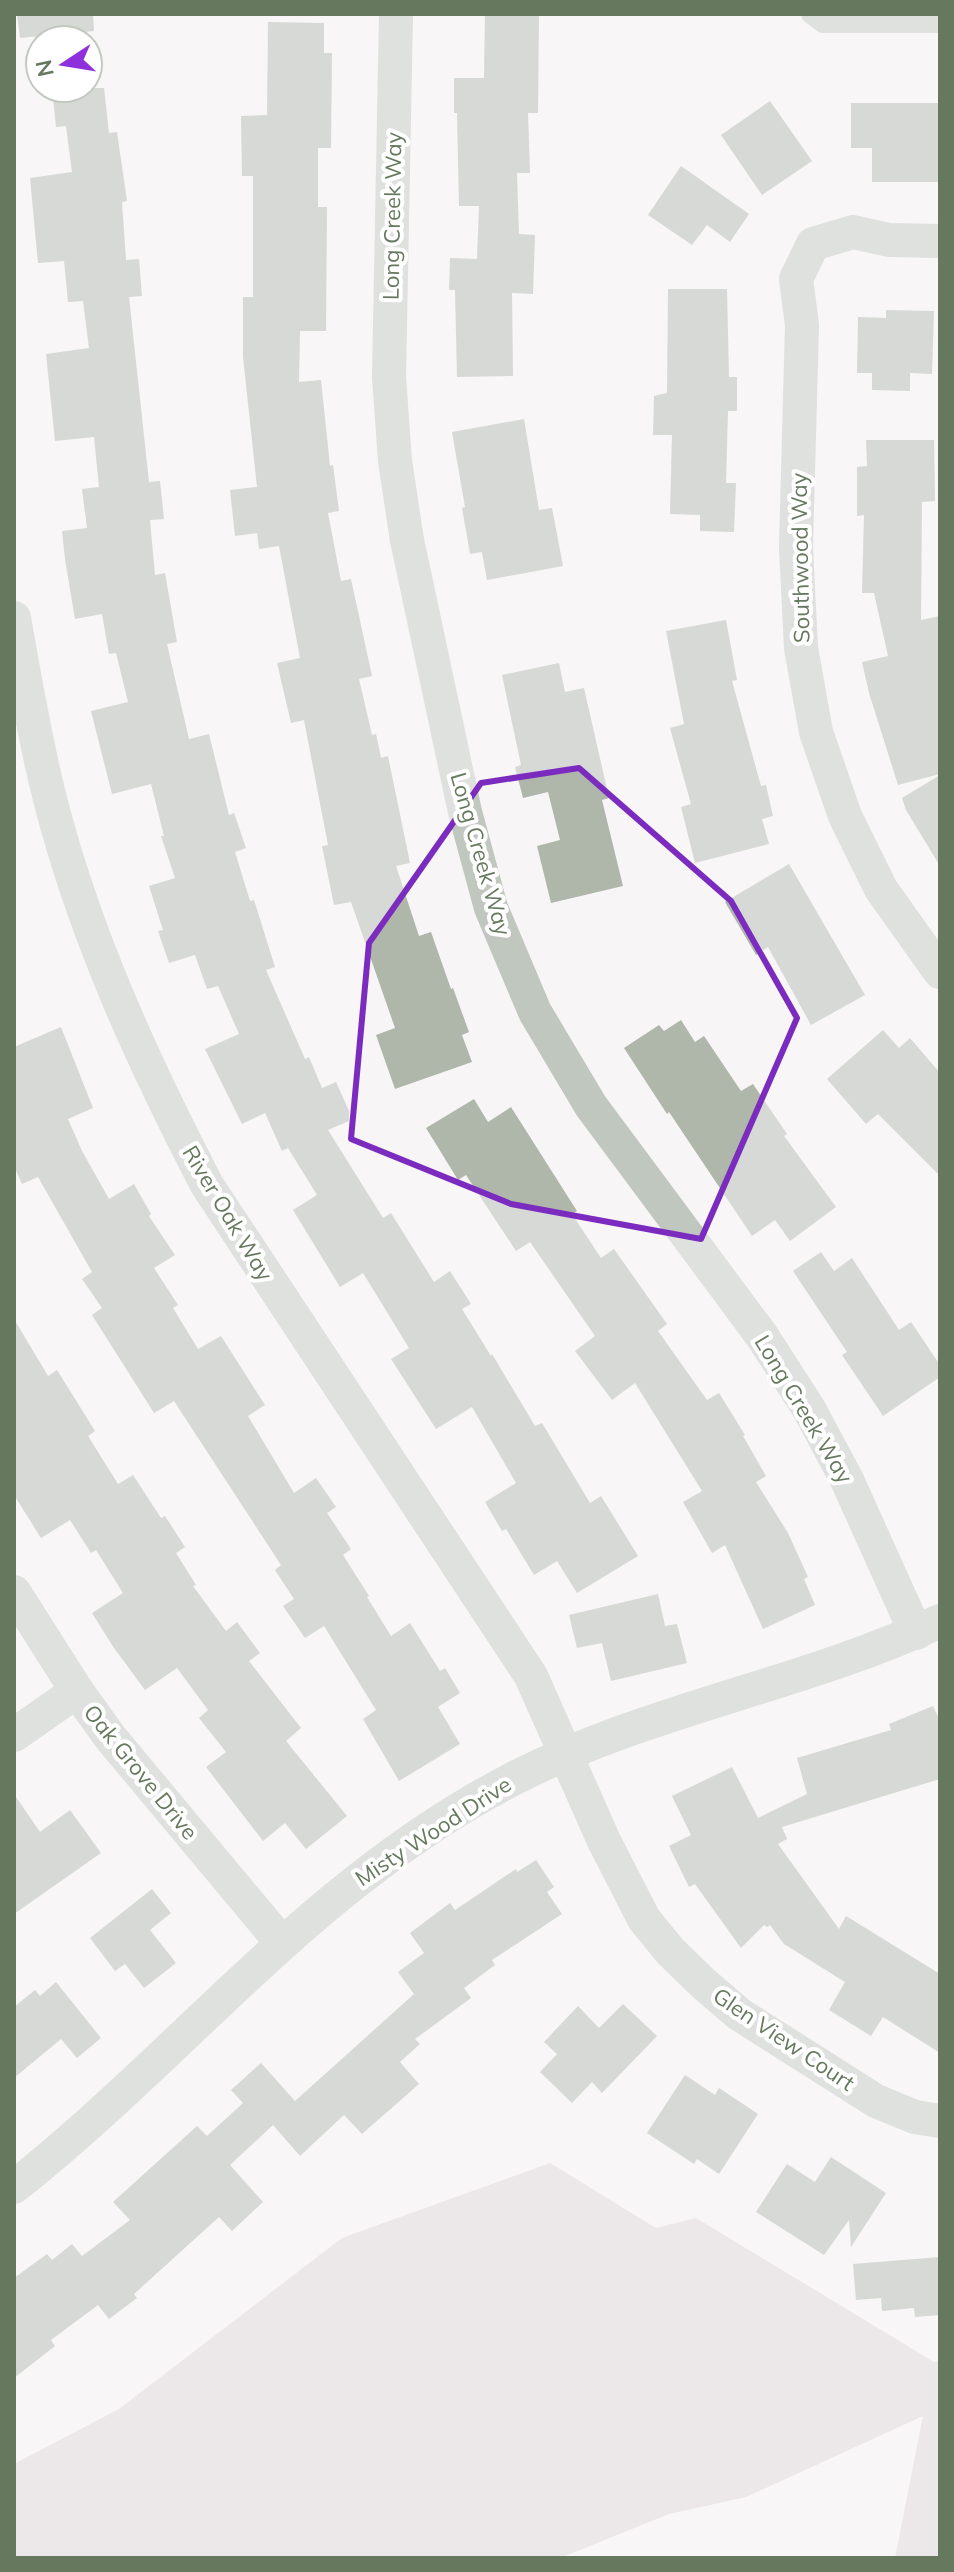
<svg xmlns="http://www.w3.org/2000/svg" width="954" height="2572" font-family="Mulish,sans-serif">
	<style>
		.green { fill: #ded6d7 }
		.building { fill: #aeb7aa }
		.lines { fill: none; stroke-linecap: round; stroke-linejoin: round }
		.lane { stroke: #c0c7be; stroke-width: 18 }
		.street { stroke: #c0c7be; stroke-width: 34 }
		.marked { fill: none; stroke: #7b2cbf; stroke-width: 6; stroke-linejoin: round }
		.labels { text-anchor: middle; stroke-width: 8; stroke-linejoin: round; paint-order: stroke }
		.street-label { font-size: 22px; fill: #66795f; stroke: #fff }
	</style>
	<rect width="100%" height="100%" fill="#f8f5f7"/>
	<path class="green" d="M550,2163l106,65 40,-10 238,144 6,-2v198h-45l28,-142 -177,81 -77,17 -109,44h-546v-94l105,-55 223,-171z"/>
	<g class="building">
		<path d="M17,14h76l1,17 -74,7z"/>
		<path d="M485,14h54l-1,99h-10l2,60h-13l2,61 16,1 -2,59 -21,-1 1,83 -56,1 -2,-87h-6l1,-32 27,1 2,-53h-20l-2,-93h-3v-35h30z"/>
		<path d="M268,22l56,1v30h8l-1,95h-13v59h9l-1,124h-26l-1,51 22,-2 9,86 3,-1 6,46 -11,2 13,68 10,-2 21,97 -13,3 13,56 4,-1 5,24 7,-2 22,107 -14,3 23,70 12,-4 20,57 2,-1 16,44 -7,3 10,27 -77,27 -19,-54 19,-7 -44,-126 -17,3 -12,-59 6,-1 -24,-125 -13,3 -14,-60 23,-5 -21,-112 -20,3 -2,-16 -22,3 -5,-46 27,-3 -14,-130v-60h10v-121h-11l-1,-60 26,-1z"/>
		<path d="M52,88h52l5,45 8,-1 10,69 -5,1 4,58 13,-1 3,37 -13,1 20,185 11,-1 4,38 -14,1 5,55 10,-2 12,69 -10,2 22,95 20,-5 20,81 5,-2 12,35 -11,4 15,49 4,-1 21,67 -9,3 39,89 4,-2 13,31 14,-6 13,29v10l-21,9 55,88 8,-5 43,69 16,-11 21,33 -9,5 29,47 1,-2 43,72 7,-3 48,80 11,-7 37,60 -61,37 -20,-32 -23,14 -28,-46 -4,2 -17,-29 31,-19 -44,-76 -36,22 -45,-70 18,-11 -46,-75 -23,14 -47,-77 24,-15 -29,-47 -6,3 -17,-38 -23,11 -37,-75 34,-15 -21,-48 -11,3 -12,-34 -26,8 -11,-32 5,-1 -14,-44 26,-8 -14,-42h3l-13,-52 -39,10 -21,-83 37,-9 -12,-49 -7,1 -7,-40 -27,5 -10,-60 -3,-28 25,-3 -5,-39 17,-2 -5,-50 -39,4 -9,-87 43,-6 -6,-47 -15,1 -4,-41 -26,2 -8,-85 42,-6 -6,-46 -10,1z"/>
		<path d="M770,101l42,60 -50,34 -41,-60z"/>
		<path d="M851,103h89v79h-68v-34h-21z"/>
		<path d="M681,166l68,48 -19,28 -23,-17 -15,20 -44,-30z"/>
		<path d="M668,289h59l2,88h8v34h-9l-2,72h10l-2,49 -34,-1v-16l-30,-1 2,-79h-19l1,-39 13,-3z"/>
		<path d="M886,310l48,1 -2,63 -22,-1v18l-38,-1v-17h-15l1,-56 28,1z"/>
		<path d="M524,419l15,91 13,-2 11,58 -76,14 -5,-28 -12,2 -8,-46 3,-1 -13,-75z"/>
		<path d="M866,440h68l1,61 -13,1 -1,118 19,-4v158l-42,11 -29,-92 -7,-31 26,-6 -14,-63h-12l2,-78 -7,1v-49l10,-1z"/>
		<path d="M726,620l11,60 -5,1 29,105 5,-1 7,31 -11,3 7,25 -74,19 -14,-56 10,-3 -21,-76 14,-4 -18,-93z"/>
		<path d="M559,663l6,29 19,-4 25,110 -7,2 21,86 -72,17 -14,-57 23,-6 -12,-48 -25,6 -8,-31 6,-2 -19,-90z"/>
		<path d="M940,775v91l-34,-56 -4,-12z"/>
		<path d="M789,864l76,131 -54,30 -43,-78 -12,8 -31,-53z"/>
		<path d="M681,1020l14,22 9,-6 37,55 12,-7 34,50 -3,2 52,71 -46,34 -15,-21 -23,16 -83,-124 -2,2 -43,-66 35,-23 5,6z"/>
		<path d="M61,1027l32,81 -25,11 14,32 27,48 25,-15 17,30 -2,2 26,39 -21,13 24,37 -5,3 25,41 23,-13 44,69 -17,11 46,77 22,-15 20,29 -9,6 24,36 -8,6 26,41 -2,1 24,39 19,-13 30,48 5,-3 15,25 -22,14 22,37 -61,37 -36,-62 13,-9 -52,-84 -19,12 -22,-32 11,-7 -19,-29 6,-5 -107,-164 -20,12 -62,-98 10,-7 -20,-29 10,-7 -54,-95 -16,7 -8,-18v-119z"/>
		<path d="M883,1030l16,18 11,-10 30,35v103l-62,-62 -12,10 -39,-45z"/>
		<path d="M474,1099l14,23 23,-15 66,104 -5,3 29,44 13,-9 53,75 -9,7 49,69 12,-7 26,42 -2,1 23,40 -10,6 32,51 20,44 -4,2 11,26 -52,24 -38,-84 -13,8 -29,-51 19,-11 -67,-108 -23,17 -37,-49 20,-15 -65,-94 -14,9 -50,-76 -8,5 -32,-52z"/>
		<path d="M821,1252l13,19 18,-13 47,72 12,-8 29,43v12l-57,39 -41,-61 5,-3 -54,-81z"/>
		<path d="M14,1319l34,57 9,-6 38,61 -7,5 30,48 15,-9 28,43 4,-2 20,31 -9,6 20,32 -3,1 33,45 11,-9 23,31 -11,8 52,67 -15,13 61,75 -41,33 -21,-26 -22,18 -57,-74 20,-15 -27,-34 9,-8 -31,-42 -32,22 -31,-42 -22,-35 31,-20 -27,-43 -5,3 -21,-33 -29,18 -27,-43z"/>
		<path d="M658,1594l7,32 12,-2 10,39 -76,18 -9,-38 -25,5 -8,-33z"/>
		<path d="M933,1706l7,15v58l-158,48 5,12 -9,5 61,85 7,-13 94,58v79l-57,-36 -12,19 -42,-26 16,-28 -61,-38 -14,-19 -3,2 -3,-2 -23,23 -46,-64 -6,3 -20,-41 22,-11 -19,-39 60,-29 26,51 49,-24 -10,-36 94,-28 -2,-6z"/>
		<path d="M14,1794l26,38 30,-22 31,43 -87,61z"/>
		<path d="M536,1860l18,27 -7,5 15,22 -70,46 3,5 -31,23 7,10 -56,41 5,5 -20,18 19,22 -57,50 -18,-19 -44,41 -27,-31 -43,40 33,37 -31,29 -13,-14 -85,77 3,4 -28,21 -11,-14 -47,35 4,6 -41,32v-100l33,-24 5,6 20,-16 10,12 48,-36 -17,-18 84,-76 10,10 36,-33 -12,-13 30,-27 34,38 119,-107 -16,-22 26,-19 -14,-20 40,-30 5,7 61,-41 1,3z"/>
		<path d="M152,1889l19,24 -21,17 26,33 -32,25 -19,-24 -10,7 -25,-33z"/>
		<path d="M56,1982l45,56 -24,20 -16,-19 -47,39v-71l21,-17 5,6z"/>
		<path d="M623,2004l34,32 -55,57 -10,-11 -20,21 -32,-31 17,-18 -13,-12 34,-36 21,22z"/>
		<path d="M685,2075l30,20 4,-7 39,26 -39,60 -22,-15 -3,5 -47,-31z"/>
		<path d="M831,2157l55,36 -35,54 -2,-27 -25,35 -68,-43 31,-48 28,18z"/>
		<path d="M940,2257v58l-25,2 -1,-9 -32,3 -1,-13 -25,2 -3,-36z"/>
	</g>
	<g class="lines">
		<path class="lane" d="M810,14l13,10h117"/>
		<g class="street">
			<path d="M396,14l-7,363 6,84 12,79 58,272 26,96 44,104 56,94 171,230 47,73 38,71 69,153"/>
			<path d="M940,241l-51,-1 -36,-8 -40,12 -17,35 6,46 -6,222 5,101 15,84 29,84 36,73 59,83"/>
			<path d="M14,618c10,58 20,116 34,173 34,138 94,269 159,394l324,491 73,165 40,78 26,32 33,32 36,31 137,87 39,16 25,4"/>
			<path d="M14,1592l63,99 33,46 171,205"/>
			<path d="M14,1735l63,-44"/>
			<path d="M14,2187c169,-134 299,-304 495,-406 137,-72 292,-95 431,-160"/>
		</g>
	</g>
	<path d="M0 0H954V2572H0ZM579,768l152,133 66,117 -96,221 -190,-35 -160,-65 18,-196 112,-160z" fill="#f8f5f7" fill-opacity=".55" fill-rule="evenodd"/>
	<path class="marked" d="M579,768l152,133 66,117 -96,221 -190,-35 -160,-65 18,-196 112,-160z"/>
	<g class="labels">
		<g class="street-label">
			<text transform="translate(392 216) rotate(-89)" y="8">Long Creek Way</text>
			<text transform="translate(800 558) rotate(-91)" y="8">Southwood Way</text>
			<text transform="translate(481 854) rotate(74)" y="8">Long Creek Way</text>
			<text transform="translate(228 1213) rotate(59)" y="8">River Oak Way</text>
			<text transform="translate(804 1409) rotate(59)" y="8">Long Creek Way</text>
			<text transform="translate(141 1772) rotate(51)" y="8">Oak Grove Drive</text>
			<text transform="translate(433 1831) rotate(-33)" y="8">Misty Wood Drive</text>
			<text transform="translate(784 2039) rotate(34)" y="8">Glen View Court</text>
		</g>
	</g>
	<rect width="954" height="2572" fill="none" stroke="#66795f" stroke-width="32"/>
	<g transform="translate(64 64) rotate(258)"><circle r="38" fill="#ffffff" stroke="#c2c9bf" stroke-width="2"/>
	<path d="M0-6L14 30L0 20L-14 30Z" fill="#8e30dc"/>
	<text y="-12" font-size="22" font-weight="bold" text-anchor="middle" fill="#66795f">N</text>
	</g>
</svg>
